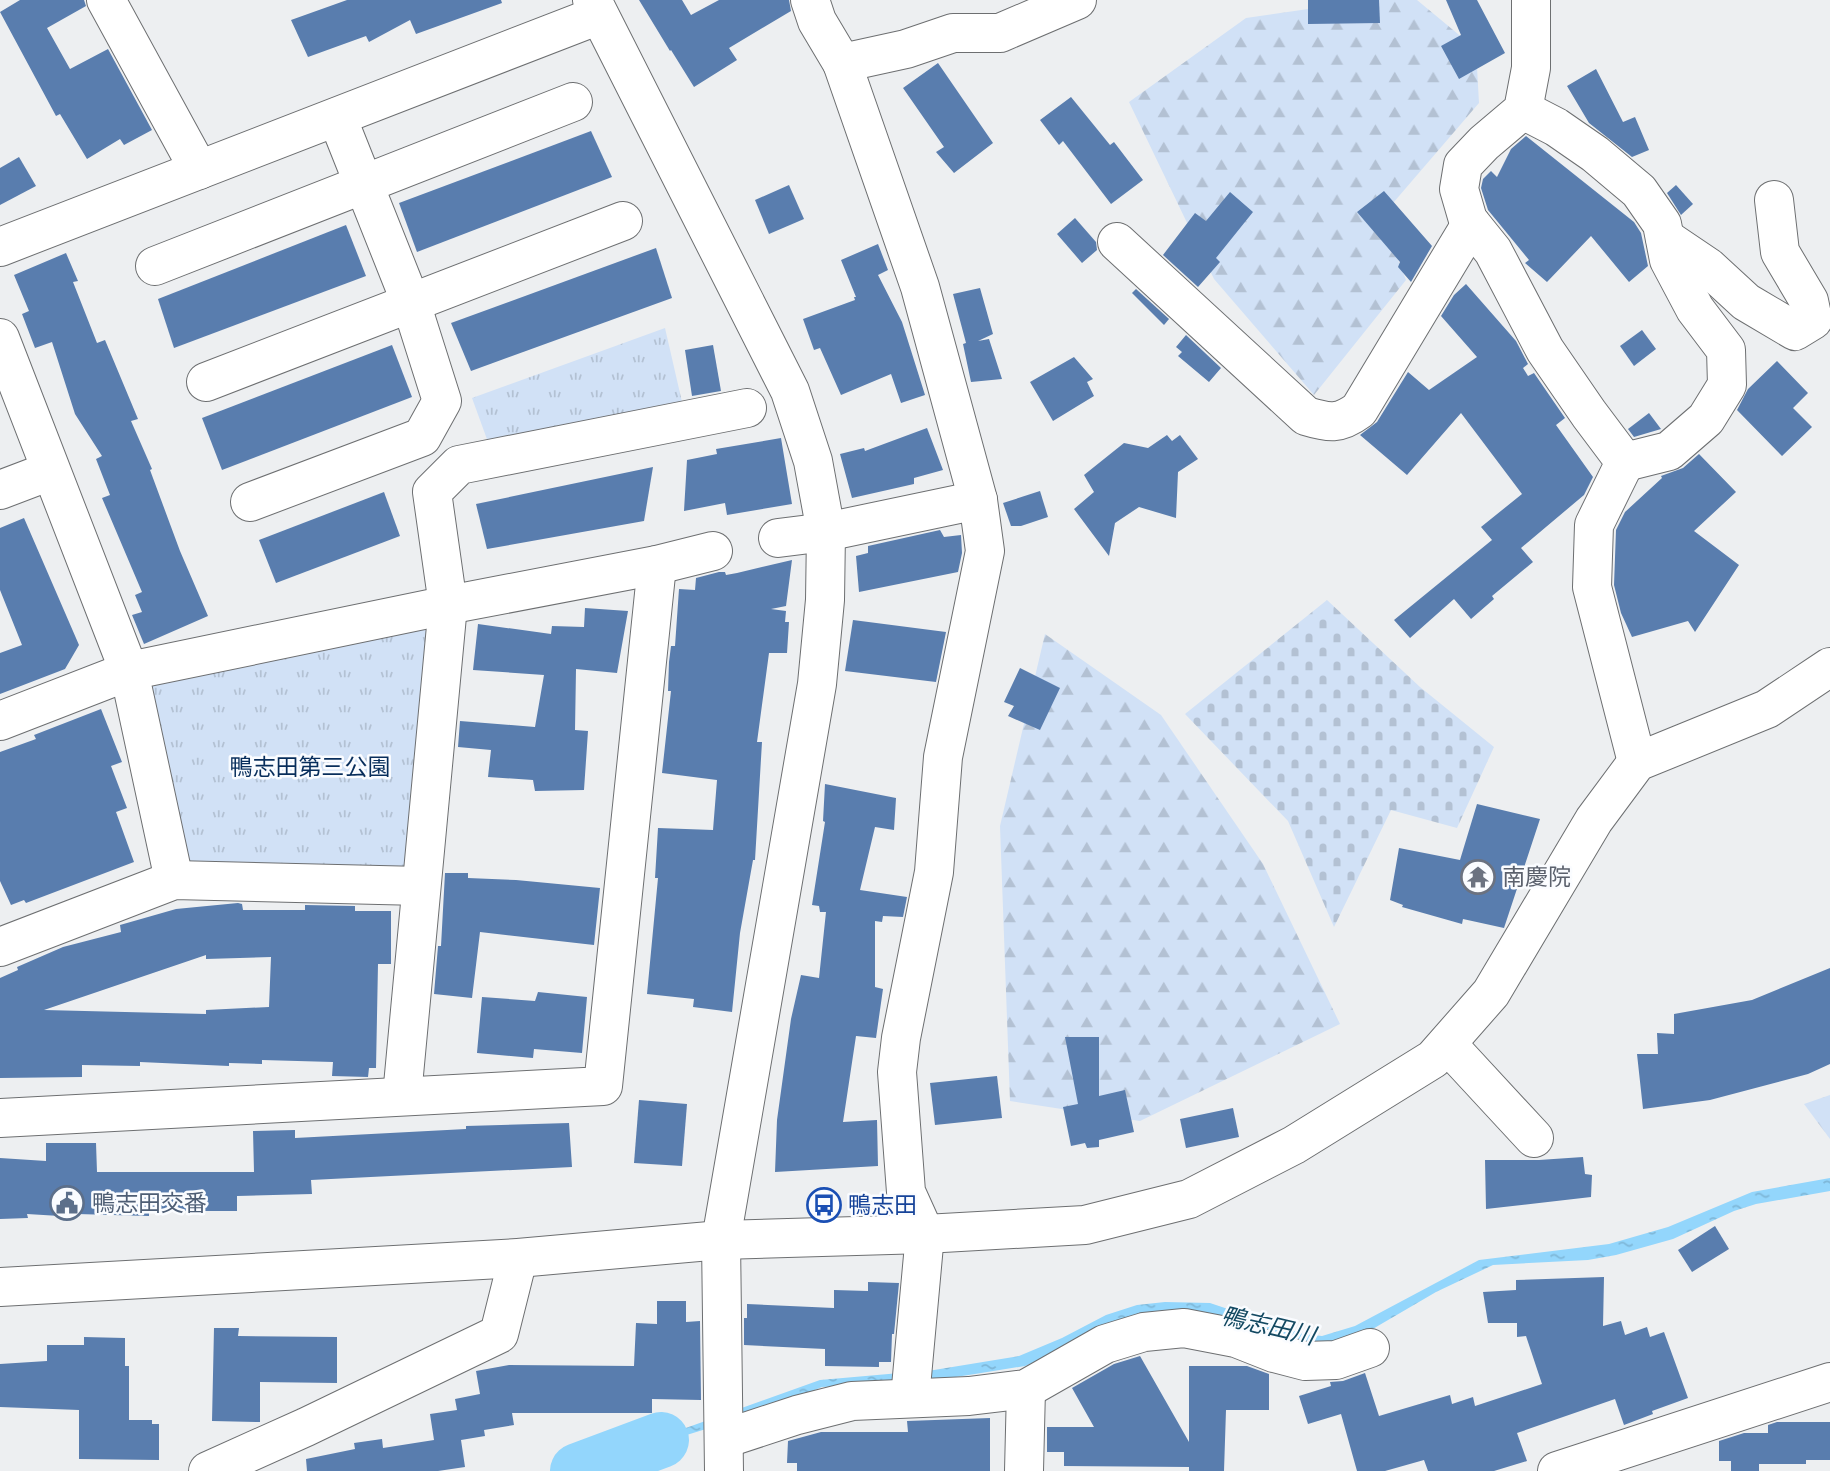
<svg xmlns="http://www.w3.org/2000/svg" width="1830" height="1471" font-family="Arial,'Noto Sans JP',sans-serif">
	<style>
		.grass { fill: url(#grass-tufts) }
		.forest { fill: url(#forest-firs) }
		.cemetery { fill: url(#cemetery-stones) }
		.water { fill: url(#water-ripples) }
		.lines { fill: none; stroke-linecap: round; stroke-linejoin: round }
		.river { stroke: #93d6fc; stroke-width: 56 }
		.building { fill: #597dae; fill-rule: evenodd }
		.minor-casing { stroke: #6d6f71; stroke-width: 40 }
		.minor { stroke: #fff; stroke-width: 38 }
		.labels { text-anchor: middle; stroke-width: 5; stroke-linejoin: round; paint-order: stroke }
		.park-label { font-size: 23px; fill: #072d5b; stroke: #fafcff }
		.worship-label { font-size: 23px; fill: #5b616d; stroke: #fafcff; text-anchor: start }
		.service-label { font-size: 23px; fill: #4e5e75; stroke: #fafcff; text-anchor: start }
		.transit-label { font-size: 23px; fill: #164399; stroke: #fafcff; text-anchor: start }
		.water-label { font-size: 24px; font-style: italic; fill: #134962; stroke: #fafcff }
	</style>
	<defs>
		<pattern id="grass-tufts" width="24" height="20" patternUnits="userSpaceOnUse" patternTransform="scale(1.75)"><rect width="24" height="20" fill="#d1e1f6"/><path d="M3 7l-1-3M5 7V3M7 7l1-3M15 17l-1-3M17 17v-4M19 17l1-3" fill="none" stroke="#b3c1d3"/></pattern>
		<pattern id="forest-firs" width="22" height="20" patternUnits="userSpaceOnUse" patternTransform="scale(1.75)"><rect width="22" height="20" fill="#d1e1f6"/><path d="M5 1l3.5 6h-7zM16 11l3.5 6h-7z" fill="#b3c1d3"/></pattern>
		<pattern id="cemetery-stones" width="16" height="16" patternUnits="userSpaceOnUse" patternTransform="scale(1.75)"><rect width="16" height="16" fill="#d1e1f6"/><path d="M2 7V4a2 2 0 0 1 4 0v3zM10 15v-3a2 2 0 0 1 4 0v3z" fill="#b3c1d3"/></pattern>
		<pattern id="water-ripples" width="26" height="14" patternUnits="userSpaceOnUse" patternTransform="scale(1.75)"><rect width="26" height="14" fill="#93d6fc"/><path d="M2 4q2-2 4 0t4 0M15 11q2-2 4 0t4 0" fill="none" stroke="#7eb7d8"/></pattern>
	</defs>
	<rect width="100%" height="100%" fill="#edeff1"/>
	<g class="grass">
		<path d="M665,328l17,74 -194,40 -16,-44z"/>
		<path d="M434,622l-13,264 -247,-6 -42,-195z"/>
	</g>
	<g class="forest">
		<path d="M1371,0h46l59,49 3,54 -98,114 25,63 -92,115 -100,-116 -85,-177 117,-84z"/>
		<path d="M1045,634l116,81 102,149 77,160 -200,97 -130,-20 -10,-275z"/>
		<path d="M1830,1095v44l-26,-35z"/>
	</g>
	<path class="cemetery" d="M1327,600l93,87 74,60 -37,81 -66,-18 -57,117 -46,-106 -103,-107z"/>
	<path class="water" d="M1830,1178v13l-74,13 -22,7 -61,28 -57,16 -28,5 -95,5 -57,27 -77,45 -23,7h-258l-53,22 -50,8 -58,9 -95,4 -58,24 -116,36 -57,23 -3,-7 232,-83 114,-10 85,-14 43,-18 44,-23 31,-10 28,-3 45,1 93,31 19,2 33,-10 124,-66 130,-16 59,-17 84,-35z"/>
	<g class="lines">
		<path class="river" d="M578,1471l83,-31"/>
	</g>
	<g class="building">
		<path d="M20,0h64l2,6 -39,22 23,41 38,-20 44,81 -28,15 -4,-6 -33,20 -27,-45 -4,2 -56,-104z"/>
		<path d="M347,0h154l1,3 -86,31 -6,-14 -41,22 -3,-6 -58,21 -17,-37z"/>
		<path d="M639,0h43l9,15 28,-15h70l2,11 -62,37 8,12 -43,27 -23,-37 -1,1z"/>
		<path d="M1308,0h71l1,23 -72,1z"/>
		<path d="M1446,0h31l28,53 -46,26 -18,-33 20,-11z"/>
		<path d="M938,63l55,80 -39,30 -18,-21 8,-5 -41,-59z"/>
		<path d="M1596,69l27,53 12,-5 14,33 -17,7 -43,-34 -22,-37z"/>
		<path d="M1071,97l39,48 4,-3 29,38 -32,24 -48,-63 -4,4 -19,-25z"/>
		<path d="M591,131l21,46 -195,75 -18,-49z"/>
		<path d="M1526,136l108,86 7,11 7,33 -19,16 -38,-46 -44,46 -22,-19 4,-3 -41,-50 -7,-22 2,-9 8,-8 6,6 14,-28z"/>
		<path d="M19,157l17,29 -36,19v-37z"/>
		<path d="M789,185l15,34 -35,15 -14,-34z"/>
		<path d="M1676,185l17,19 -12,11 -14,-22z"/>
		<path d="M1384,191l48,55 -21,36 -13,-15 2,-5 -43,-50z"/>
		<path d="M1230,192l23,20 -37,46 4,4 -22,25 -35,-32 32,-42 11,8z"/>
		<path d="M1075,218l21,24 1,8 -15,13 -25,-29z"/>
		<path d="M346,225l20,51 -192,72 -16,-49z"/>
		<path d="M878,244l10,26 -10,5 24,47 23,73 -24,8 -10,-29 -50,21 -21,-47 -6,2 -11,-31 52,-19 -1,-3h2l-15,-37z"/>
		<path d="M656,248l16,50 -201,73 -20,-48z"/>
		<path d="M66,253l12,28 -5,1 24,61 8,-3 33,79 -7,2 21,48 -2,1 30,81 28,65 -64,28 -12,-29 10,-3 -7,-17 7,-3 -40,-94 8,-3 -14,-36 6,-3 -27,-42 -23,-72 -17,6 -13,-34 7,-3 -15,-36z"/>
		<path d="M1466,284l50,57 12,23 -5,4 5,8 6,-3 31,45 -9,7 37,52 -9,18 -63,53 12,14 -41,34 2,3 -23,20 -17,-20 -44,39 -16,-18 98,-80 -11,-13 41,-33 -61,-81 -54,62 -47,-40 17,-13 31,-50 21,18 48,-33 -36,-41 13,-21z"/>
		<path d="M980,288l13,46 -15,7 11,-2 13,40 -31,3 -8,-38 3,-1 -13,-49z"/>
		<path d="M1136,289l33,30 -5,6 -32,-32z"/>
		<path d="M1642,330l14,19 -22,17 -14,-20z"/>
		<path d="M1186,335l35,33 -12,14 -31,-26 4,-4 -6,-5z"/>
		<path d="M392,345l20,52 -190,73 -20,-52z"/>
		<path d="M713,345l8,46 -29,5 -7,-46z"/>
		<path d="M1074,357l19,22 -6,3 7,14 -41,25 -23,-39z"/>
		<path d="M1777,361l31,32 -15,15 19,19 -30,29 -45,-46 11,-21z"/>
		<path d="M1649,413l12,16 -27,8 -6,-8z"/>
		<path d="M927,428l16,42 -29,8v6l-62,14 -12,-44 24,-6 1,3z"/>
		<path d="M1167,435l5,6 8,-6 18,24 -20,13 -2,46 -37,-11 -24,16 -6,33 -35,-47 20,-17 -10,-17 40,-32 24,5z"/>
		<path d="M781,438l11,66 -65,11 -2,-12 -41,8 3,-51 30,-6 -1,-5z"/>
		<path d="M1699,454l37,38 -42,39 45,34 -44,67 -7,-11 -56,16 -11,-24 -7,-28 2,-55 9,-18 37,-34 -1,-2 22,-8z"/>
		<path d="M653,467l-9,54 -157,28 -11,-45z"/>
		<path d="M1040,491l8,26 -27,9h-10l-8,-23z"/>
		<path d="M384,492l16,44 -124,47 -17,-43z"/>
		<path d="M24,518l55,127 -14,24 -65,25v-41l22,-8 -22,-55v-62z"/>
		<path d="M940,530l4,7 17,-2 1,18 -4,19 -99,20 -3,-36 12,-3v-7z"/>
		<path d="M792,560l-6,46 -15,3 15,2 -1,11h4l-2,31h-18l-12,89h5l-7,118h-2l-13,73 -8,79 -39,-5 1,-8 -47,-5 11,-116h-3l3,-50 55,2 4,-50 -55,-7 9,-82h-3l1,-29 2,-16h4l4,-57 16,1 1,-12 23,-6h6l1,3 11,-2z"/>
		<path d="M585,608l43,3 -11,62 -41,-4 -1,61 13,1 -4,59 -49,1 -2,-11 -45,-3 3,-27 -33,-3 2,-26 75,6 9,-52 -71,-5 5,-46 73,10 1,-8 32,1z"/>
		<path d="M853,620l93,12 -10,50 -91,-11z"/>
		<path d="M1020,668l40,20 -20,42 -32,-14 6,-10 -10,-4z"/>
		<path d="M101,709l21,53 -11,4 16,42 -11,4 18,50 -108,41 -2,-3 -13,5 -11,-24v-129l36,-13 -2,-4z"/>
		<path d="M825,784l71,14 -2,32 -19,-3 -15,63 47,7 -4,20 -20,-1 -1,6 -7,-1v66l8,2 -7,49 -20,-2 -13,86 34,-2 1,46 -103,6 2,-52 14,-101 10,-44 18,3 7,-66h-6l-1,-6 -7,-1 13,-83 -2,-1z"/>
		<path d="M1477,804l63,15 -36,109 -41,-9 -1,5 -60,-17 1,-2 -13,-5 9,-52 61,12z"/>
		<path d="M445,873h23v5l48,2 84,8 -6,57 -114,-13 -8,66 -38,-4 4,-48h3z"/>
		<path d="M238,903l4,1 1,6h62v-5l50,1v5h36v53h-13l-2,104h-7l-1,9 -36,-1 1,-14 -71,-2v4l-33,-1v3l-89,-4v4l-58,-1v12l-82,1v-100l18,-8 -1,-3 46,-20 58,-15 -1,-7 56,-16zM206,955v4l65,-2 -2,50 -63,3v4l-162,-4z"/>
		<path d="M1830,968v96l-22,10 -98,26 -67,9 -6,-55h21l-1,-21 17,1v-20l78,-14z"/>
		<path d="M538,992l49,5 -5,56 -48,-4 -1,9 -56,-5 5,-56 53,4z"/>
		<path d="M1065,1037h34v59l26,-6 9,42 -35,8v7l-12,1 -2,-5 -14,3 -8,-39 15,-3z"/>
		<path d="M997,1076l5,42 -67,7 -5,-42z"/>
		<path d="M639,1100l48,4 -5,62 -48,-3z"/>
		<path d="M1233,1108l6,29 -53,11 -6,-29z"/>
		<path d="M569,1123l3,44 -261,13 1,14 -75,2v15h-88v5l-72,-2 -1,3 -49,-3 1,4 -28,1v-61l46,3v-18h50l1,29h157l-1,-41 42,-1v8l171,-9v-3z"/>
		<path d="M1583,1157l2,17 7,1 -1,22 -105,12 -1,-49h54z"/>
		<path d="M1715,1226l14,23 -37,23 -14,-22z"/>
		<path d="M1604,1277l-1,49 18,-5 4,14 22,-8 3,10 14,-5 24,66 -36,13 1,3 -29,11 -9,-26 -98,34 10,28 -33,10h-66l-4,-11 -39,11h-28l-16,-57 -33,10 -9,-28 32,-10 -1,-4 13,-1 22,-8 14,43 71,-21 2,9 21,-7 2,9 67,-22 -16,-48 -9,1v-14h-29l-5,-31 33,-2v-10z"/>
		<path d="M868,1282l31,1 -5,51h-2l-1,28h-12v5l-54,-1v-17l-81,-4v-27h3v-14l87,4v-18l34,1z"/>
		<path d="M657,1301h29v21l14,-1 1,79 -49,-1v14h-140l2,12 -30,5 1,6 -24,4 4,27 -27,4h-131l-1,-12 49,-10 -1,-6 28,-4 1,9 51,-8 -4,-26 27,-4 -2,-11 25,-5 -4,-23 33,-6 125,1 2,-43 21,1z"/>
		<path d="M214,1328h25l-1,8 99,1v46l-77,-1v40l-48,-1z"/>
		<path d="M84,1337l41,1v28h4v54h23v4h7v36l-80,-1v-49l-79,-3v-43l47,-3v-16h37z"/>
		<path d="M1140,1356l49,86v-76h58l22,8v36h-43l-2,61h-35v-4l-125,-1v-14h-17v-25h47l-22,-39 42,-24z"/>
		<path d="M990,1418v53h-193v-8h-10l1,-22 33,-9h87l-1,-11z"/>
		<path d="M1777,1422h53v38h-24v4h-47v7h-28v-10h-12v-20l25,-8h24v-8z"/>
	</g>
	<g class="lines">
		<g class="minor-casing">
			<g id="minor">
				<path d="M106,0l93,170"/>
				<path d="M592,0l198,391 23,70 13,71 -1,68 -8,84 -96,556 3,231"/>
				<path d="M810,0l7,21 25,42 64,-14 47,-16h47l77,-33"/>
				<path d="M1531,0v68l-8,42 -39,33 -21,22 -4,24 9,31 25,31 52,99 44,64 36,48 -31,63 -2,62 45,175"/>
				<path d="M842,63l78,224 58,213 7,51 -42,206 -9,115 -33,166 -4,34 9,120 19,42 -15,164"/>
				<path d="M1523,110l33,17 39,27 44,37 23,33 7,36 26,49 31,41 1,35 -21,34 -37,32 -44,11"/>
				<path d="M1665,238l43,29 38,35 49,29 18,-11 -4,-19 -29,-49 -6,-52"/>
				<path d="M1117,242l189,174c23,7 33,9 53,-6l112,-186"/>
				<path d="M0,247l599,-232"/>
				<path d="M155,266l418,-164"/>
				<path d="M0,338l129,333 45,209"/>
				<path d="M206,382l417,-161"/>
				<path d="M0,490l50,-19"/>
				<path d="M250,502l172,-65 20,-36 -31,-98 -74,-186"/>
				<path d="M778,538l48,-6 152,-32"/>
				<path d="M0,721l129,-50 319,-66 209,-40 56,-14"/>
				<path d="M0,947l174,-67 247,6"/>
				<path d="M1447,1044l87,94"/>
				<path d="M402,1096l46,-491 -16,-113 27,-27 288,-57"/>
				<path d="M0,1118l603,-32 54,-521"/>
				<path d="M0,1287l518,-29 203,-18 204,-6 160,-9 104,-26 105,-54 139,-86 58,-66 103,-173 43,-58 130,-53 63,-42"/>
				<path d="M724,1439l73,-24 55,-14 117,-5 57,-7 79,-45 39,-12 40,-4 52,10 38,15 31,8 31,-1 34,-12"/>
				<path d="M208,1471l98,-44 193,-93 19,-76"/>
				<path d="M1024,1471l2,-82"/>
				<path d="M1557,1471l273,-89"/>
			</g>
		</g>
		<use href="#minor" class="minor"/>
	</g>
	<defs>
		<g id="temple-ring" transform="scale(1.75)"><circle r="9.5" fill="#fafcff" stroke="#6b7280" stroke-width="1.5"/><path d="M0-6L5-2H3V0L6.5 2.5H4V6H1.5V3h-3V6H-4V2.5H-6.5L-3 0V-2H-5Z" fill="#6b7280"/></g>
		<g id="civic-ring" transform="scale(1.75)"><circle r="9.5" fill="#fafcff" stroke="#5c6f8a" stroke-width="1.5"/><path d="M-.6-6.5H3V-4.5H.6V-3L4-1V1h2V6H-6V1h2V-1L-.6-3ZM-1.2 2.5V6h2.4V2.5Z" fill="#5c6f8a"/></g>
		<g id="bus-ring" transform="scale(1.75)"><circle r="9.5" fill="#fafcff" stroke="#1a4fb4" stroke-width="1.5"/><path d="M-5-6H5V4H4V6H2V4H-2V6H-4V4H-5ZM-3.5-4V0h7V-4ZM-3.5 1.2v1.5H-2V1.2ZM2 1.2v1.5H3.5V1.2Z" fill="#1a4fb4"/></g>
	</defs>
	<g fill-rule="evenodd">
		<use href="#temple-ring" x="1478" y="877"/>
		<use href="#civic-ring" x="67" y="1203"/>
		<use href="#bus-ring" x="824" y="1205"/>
	</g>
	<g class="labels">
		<g class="park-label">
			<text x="310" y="775">鴨志田第三公園</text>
		</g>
		<g class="worship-label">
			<text x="1502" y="885">南慶院</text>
		</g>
		<g class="service-label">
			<text x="92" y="1211">鴨志田交番</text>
		</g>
		<g class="transit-label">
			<text x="848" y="1213">鴨志田</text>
		</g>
		<g class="water-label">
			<text transform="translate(1268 1326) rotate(13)" y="8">鴨志田川</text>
		</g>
	</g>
</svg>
